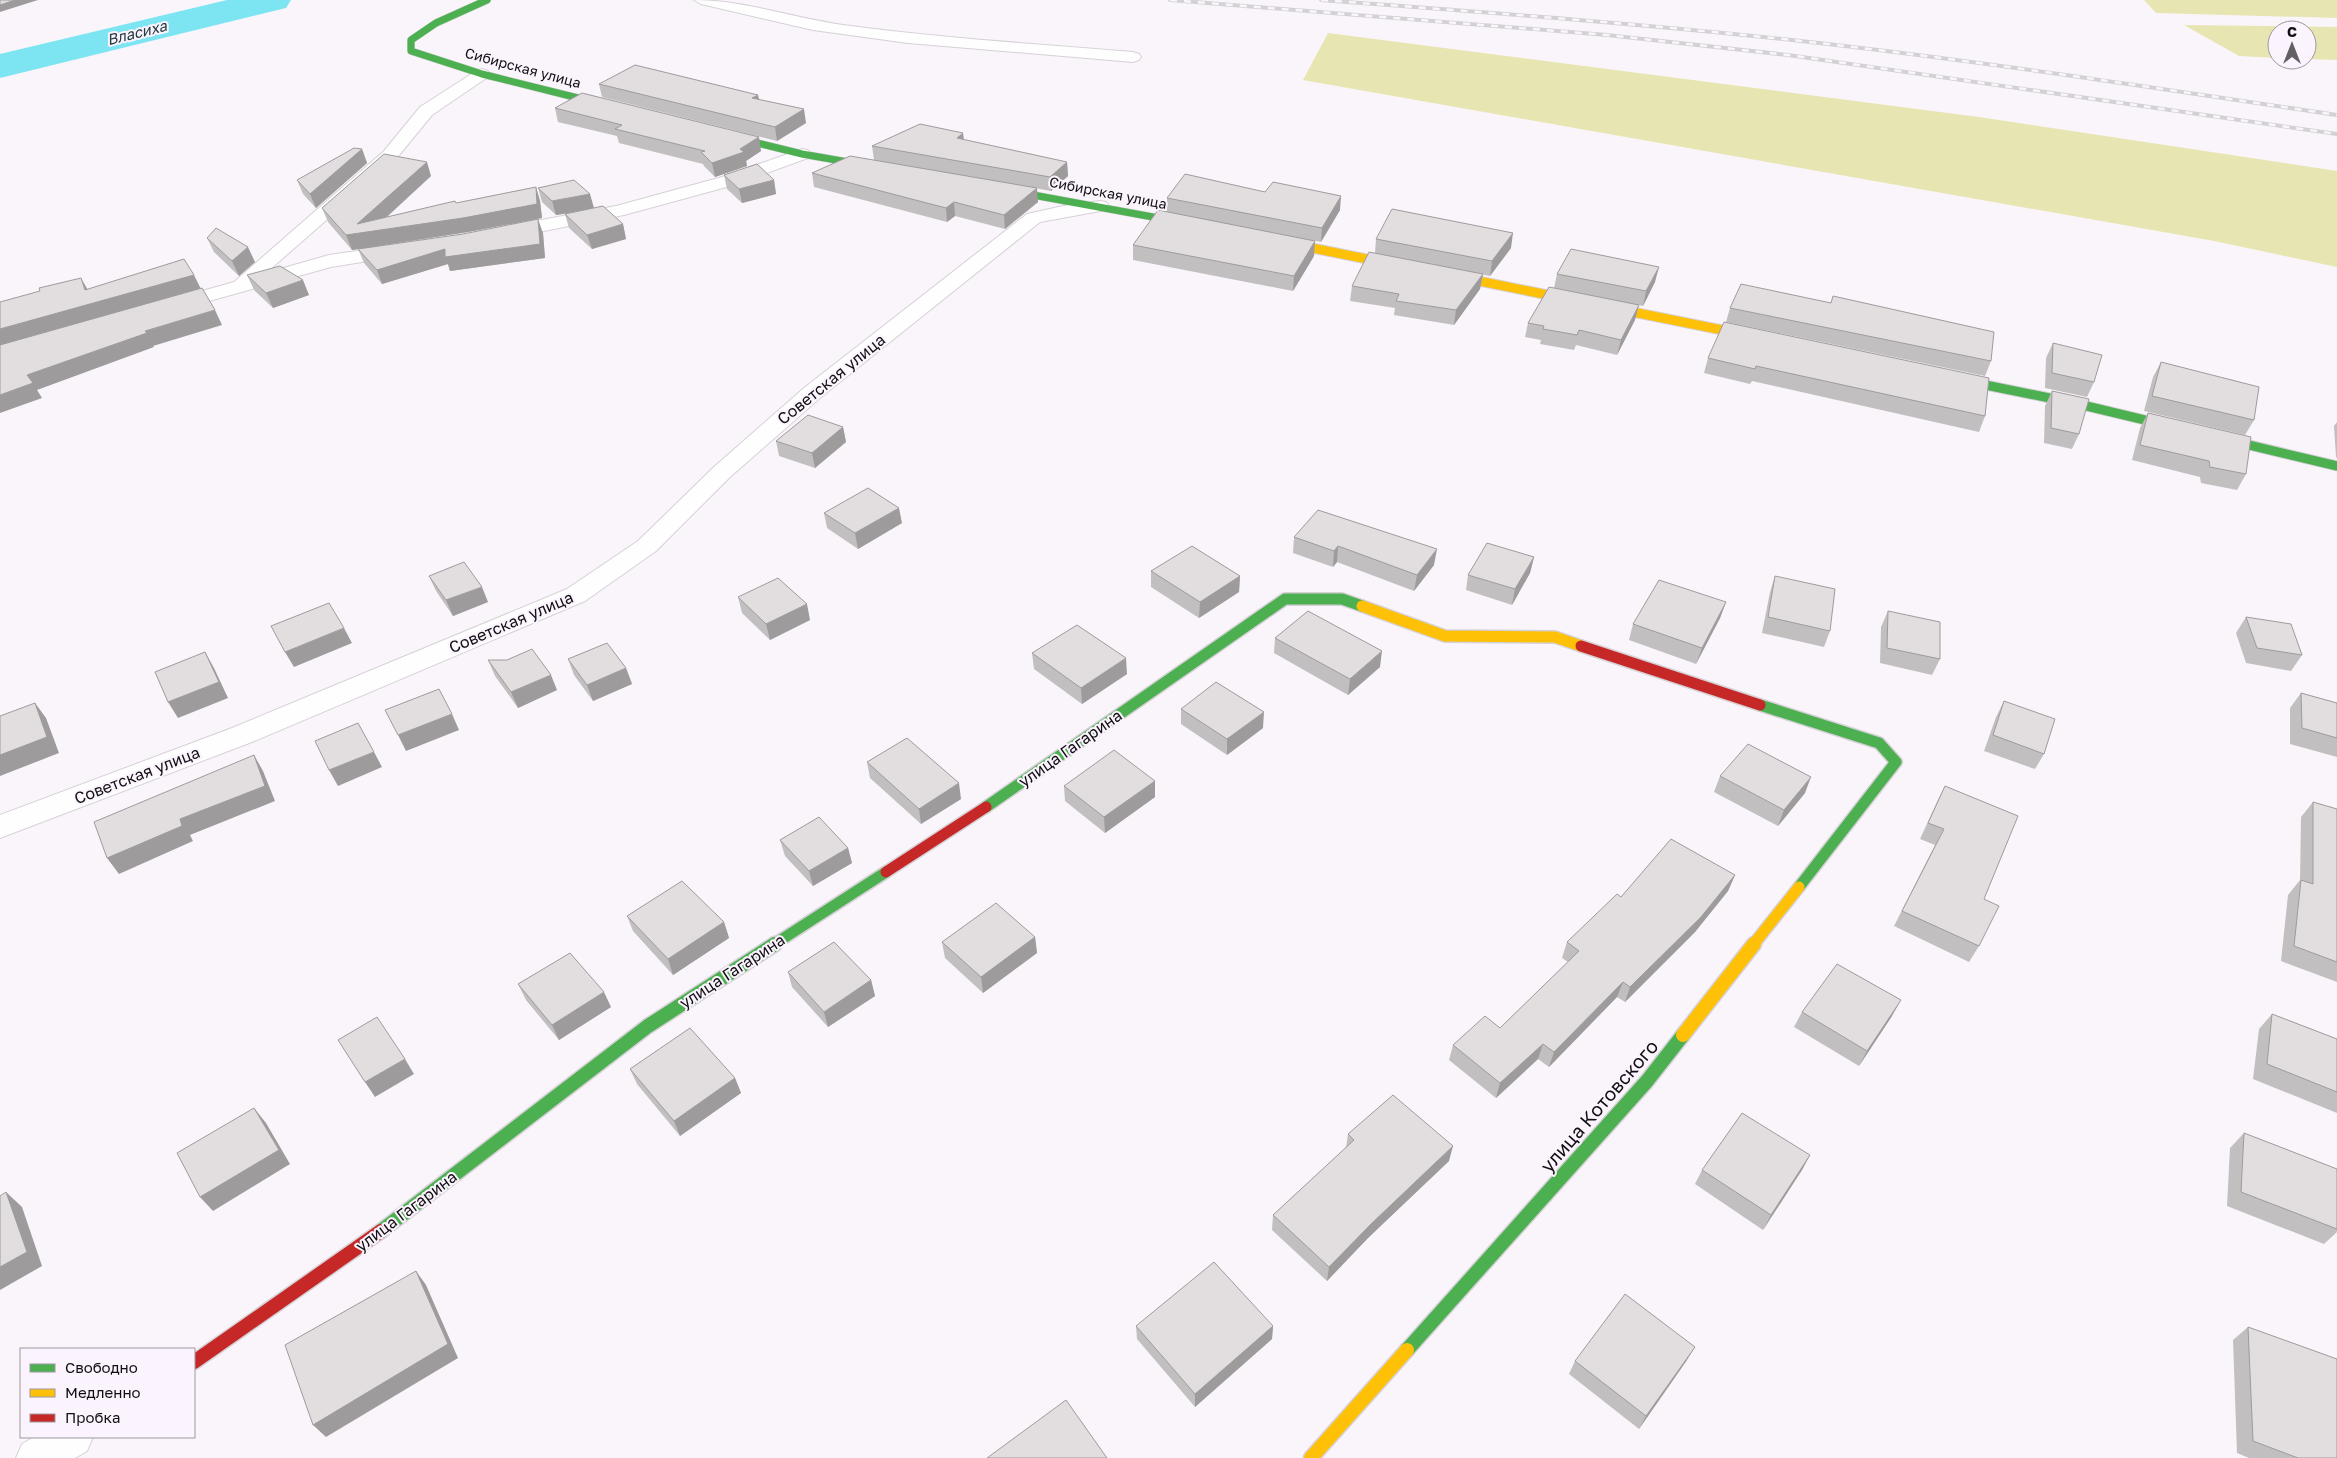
<svg xmlns="http://www.w3.org/2000/svg" width="2337" height="1458" font-family="'Golos Text',sans-serif">
	<style>
		.green { fill: #e7e6b2 }
		.lines { fill: none; stroke-linecap: round; stroke-linejoin: round }
		.river { fill: #7de5f2; fill-rule: evenodd }
		.street-casing { stroke: #d5d1d6; stroke-width: 2 }
		.fast-far3-casing { stroke: #d5d1d6; stroke-width: 8 }
		.fast-far2-casing { stroke: #d5d1d6; stroke-width: 11 }
		.fast-far1-casing { stroke: #d5d1d6; stroke-width: 14 }
		.fast-casing { stroke: #d5d1d6; stroke-width: 17 }
		.slow-far2-casing { stroke: #d5d1d6; stroke-width: 11 }
		.slow-far1-casing { stroke: #d5d1d6; stroke-width: 14 }
		.slow-casing { stroke: #d5d1d6; stroke-width: 17 }
		.jam-far1-casing { stroke: #d5d1d6; stroke-width: 14 }
		.jam-casing { stroke: #d5d1d6; stroke-width: 17 }
		.street { fill: #fefefe; fill-rule: evenodd }
		.fast-far3 { stroke: #4caf50; stroke-width: 7 }
		.fast-far2 { stroke: #4caf50; stroke-width: 9 }
		.fast-far1 { stroke: #4caf50; stroke-width: 11 }
		.fast { stroke: #4caf50; stroke-width: 14 }
		.slow-far2 { stroke: #ffc107; stroke-width: 9 }
		.slow-far1 { stroke: #ffc107; stroke-width: 11 }
		.slow { stroke: #ffc107; stroke-width: 14 }
		.jam-far1 { stroke: #c62828; stroke-width: 11 }
		.jam { stroke: #c62828; stroke-width: 14 }
		.rail-casing { stroke: #d3d2d3; stroke-width: 4 }
		.rail { stroke: #fbf3fd; stroke-width: 2.5; stroke-dasharray: 7; stroke-linecap: butt }
		.wall { fill: #c2bfc0 }
		.shaded-wall { fill: #9e9b9c }
		.building { fill: #e2dedf; stroke: #9e9b9c }
		.labels { text-anchor: middle; stroke-width: 4; stroke-linejoin: round; paint-order: stroke }
		.far-street-label { font-size: 14px; fill: #110f12; stroke: #fbf3fd }
		.far-water-label { font-size: 15px; font-style: italic; fill: #223b3e; stroke: #fbf3fd }
		.street-label { font-size: 16px; fill: #110f12; stroke: #fbf3fd }
		.near-street-label { font-size: 19px; fill: #110f12; stroke: #fbf3fd }
	</style>
	<rect width="100%" height="100%" fill="#faf5fb"/>
	<g class="green">
		<path d="M2144,0h193v18l-181,-5z"/>
		<path d="M2184,25l153,2v33l-30,-1v-29h-30v28l-38,-2z"/>
		<path d="M1328,33l651,84 358,54v96l-123,-26 -911,-161z"/>
	</g>
	<g class="lines">
		<path class="river" d="M227,0h64l-5,8 -286,70v-24z"/>
		<g class="street-casing">
			<g id="street">
				<path d="M694,0c50,0 99,18 149,25 96,13 193,19 290,27l6,2 2,3 -2,3 -6,2 -225,-19 -95,-13 -112,-26z"/>
				<path d="M482,69l6,2 2,3 -2,3 -56,38 -36,44 -130,114 63,-18 69,-10 7,2 3,4 -3,4 -74,12 -154,43 -7,2 -7,-2 -3,-4 3,-4 71,-20 150,-131 36,-44 56,-36z"/>
				<path d="M802,149l6,1 3,4 -3,4 -74,27 -110,30 -120,24 -7,-2 -2,-4 2,-4 7,-2 112,-21 106,-29z"/>
				<path d="M1100,201l6,1 3,4 -3,4 -66,12 -220,176 -90,79 -74,74 -71,50 -333,141 -252,96v-23l232,-87 335,-139 71,-48 76,-74 90,-79 223,-174 36,-8z"/>
				<path d="M34,1437h59l-6,14 -12,7h-59l6,-14z"/>
			</g>
		</g>
		<g class="fast-far3-casing">
			<g id="fast-far3">
				<path d="M487,0l-51,23 -25,17v11l71,23 128,32"/>
				<path d="M725,135l77,19 74,13"/>
				<path d="M1000,189l191,35"/>
			</g>
		</g>
		<g class="fast-far2-casing">
			<path id="fast-far2" d="M1951,378l123,25 263,63"/>
		</g>
		<g class="fast-far1-casing">
			<g id="fast-far1">
				<path d="M1760,705l119,38 17,19 -97,125"/>
				<path d="M986,807l299,-208h57l20,7"/>
				<path d="M773,945l113,-73"/>
			</g>
		</g>
		<g class="fast-casing">
			<g id="fast">
				<path d="M381,1231l267,-205 127,-82"/>
				<path d="M1407,1350l240,-269 36,-46"/>
			</g>
		</g>
		<g class="slow-far2-casing">
			<g id="slow-far2">
				<path d="M1277,241l125,25"/>
				<path d="M1444,274l313,63"/>
			</g>
		</g>
		<g class="slow-far1-casing">
			<g id="slow-far1">
				<path d="M1362,606l83,30 110,1 26,9"/>
				<path d="M1753,945l46,-58"/>
			</g>
		</g>
		<g class="slow-casing">
			<g id="slow">
				<path d="M1683,1035l71,-91"/>
				<path d="M1311,1458l96,-108"/>
			</g>
		</g>
		<g class="jam-far1-casing">
			<g id="jam-far1">
				<path d="M1581,646l179,59"/>
				<path d="M886,872l100,-65"/>
			</g>
		</g>
		<g class="jam-casing">
			<path id="jam" d="M194,1362l187,-131"/>
		</g>
		<use href="#street" class="street"/>
		<use href="#fast-far3" class="fast-far3"/>
		<use href="#fast-far2" class="fast-far2"/>
		<use href="#fast-far1" class="fast-far1"/>
		<use href="#fast" class="fast"/>
		<use href="#slow-far2" class="slow-far2"/>
		<use href="#slow-far1" class="slow-far1"/>
		<use href="#slow" class="slow"/>
		<use href="#jam-far1" class="jam-far1"/>
		<use href="#jam" class="jam"/>
		<g class="rail-casing">
			<g id="rail">
				<path d="M1170,0l437,35 181,20 549,79"/>
				<path d="M1321,0c157,12 314,23 471,40 182,20 364,48 545,75"/>
			</g>
		</g>
		<use href="#rail" class="rail"/>
	</g>
	<g class="wall">
		<path d="M599,84l159,11 1,5 47,23 -29,18 -175,-44z"/>
		<path d="M555,108l206,43 -15,10 1,5 -32,11 -11,-11 -1,-2 -84,-21 -2,-7 -59,-14z"/>
		<path d="M872,146l195,16 1,14 -17,15 -177,-31z"/>
		<path d="M362,149l5,14 -51,45 -13,-14 -6,-14z"/>
		<path d="M812,173l226,29 -33,27 -50,-13 -8,6 -133,-35z"/>
		<path d="M724,175l50,5 2,14 -34,9 -15,-14z"/>
		<path d="M431,176l-45,42 150,-31 4,14 2,17 -74,14 -116,18 -24,-28 -6,-14z"/>
		<path d="M538,188l56,20 29,16 3,15 -34,10 -23,-21 -4,-14 -9,1 -14,-13z"/>
		<path d="M1167,198l173,12 -19,32 -90,-17 83,31 -21,35 -160,-31v-15l34,-33z"/>
		<path d="M543,233l2,25 -95,13 -2,-7 -66,20 -18,-21 -6,-14z"/>
		<path d="M207,238l48,24 -16,14 -25,-24z"/>
		<path d="M1376,239l135,9 -21,28 -115,-23z"/>
		<path d="M1483,274l-3,15 -26,36 -60,-10 1,-7 -45,-7 2,-15z"/>
		<path d="M1557,274l98,8 -12,24 -89,-18z"/>
		<path d="M247,275l62,20 -36,13 -19,-18z"/>
		<path d="M1730,308l261,53 -6,15 -259,-54z"/>
		<path d="M1635,320l-18,35 -41,-10 -2,5 -34,-6 1,-4 -16,-3 3,-14z"/>
		<path d="M2053,343l41,39 -7,15 -42,-9 1,-30z"/>
		<path d="M1708,358l281,20 -4,38 -6,16 -227,-51 -2,3 -46,-11z"/>
		<path d="M2161,362l93,58 -9,15 -101,-24 9,-34z"/>
		<path d="M2052,391l27,43 -7,15 -28,-6 1,-37z"/>
		<path d="M2148,413l98,61 -9,16 -36,-7 -1,-6 -68,-17 8,-32z"/>
		<path d="M2337,422v36l-1,-1 -2,-31z"/>
		<path d="M843,427l3,15 -31,26 -36,-12 -3,-15z"/>
		<path d="M824,513l78,10 -44,26 -31,-21z"/>
		<path d="M1294,537l140,28 -20,26 -77,-29 -4,5 -40,-14z"/>
		<path d="M1534,557l-4,16 -18,32 -46,-15 2,-15z"/>
		<path d="M1151,571l89,5 -1,16 -40,26 -48,-31z"/>
		<path d="M429,576l59,26 -35,14 -17,-25z"/>
		<path d="M1775,576l55,55 -6,16 -62,-14 8,-41z"/>
		<path d="M738,597l72,23 -40,20 -28,-27z"/>
		<path d="M1726,602l-6,16 -24,46 -67,-24 4,-16z"/>
		<path d="M1888,611l52,48 -8,16 -52,-12 1,-36z"/>
		<path d="M2246,617l56,38 -11,16 -45,-8 -10,-30z"/>
		<path d="M1275,638l105,29 -32,28 -74,-42z"/>
		<path d="M1032,653l95,21 -45,30 -48,-35z"/>
		<path d="M568,659l58,9 6,16 -39,17 -19,-26z"/>
		<path d="M488,660l69,30 -39,18 -23,-32z"/>
		<path d="M2301,693l36,10v54l-47,-13v-36z"/>
		<path d="M2004,701l40,53 -9,15 -51,-18 12,-34z"/>
		<path d="M1181,709l82,19 -36,27 -46,-31z"/>
		<path d="M867,762l94,37 -40,25 -51,-46z"/>
		<path d="M1720,776l85,17 -27,33 -64,-34z"/>
		<path d="M1155,781v16l-50,36 -40,-32 -1,-15z"/>
		<path d="M1945,786l39,113 -5,47 -10,16 -75,-36 41,-81 -15,-6 17,-37z"/>
		<path d="M2313,802l24,7v173l-56,-21 7,-66 12,-15 1,-63z"/>
		<path d="M780,840l68,8 4,15 -39,23 -28,-30z"/>
		<path d="M1735,875l-7,16 -33,41 -70,70 -8,-5 -68,70 -11,-8 -42,39 -47,-38 4,-15 47,-17 68,-66 -6,-4 5,-16 54,-45z"/>
		<path d="M627,916l97,6 5,16 -56,37 -40,-44z"/>
		<path d="M1035,937l2,16 -54,40 -38,-35 -3,-16z"/>
		<path d="M788,972l83,8 4,16 -47,31 -36,-40z"/>
		<path d="M518,984l93,23 -52,33 -33,-40z"/>
		<path d="M1802,1012l90,4 -33,50 -65,-39z"/>
		<path d="M2272,1014l65,25v74l-84,-34 6,-50z"/>
		<path d="M630,1069l105,9 6,15 -61,43 -43,-52z"/>
		<path d="M2244,1133l93,36v63l-13,12 -97,-38 3,-58z"/>
		<path d="M1348,1134l101,27 -81,77 -41,43 -55,-51 1,-15 73,-67z"/>
		<path d="M1810,1155l-8,15 -39,60 -68,-46 7,-14z"/>
		<path d="M1136,1326h137l-1,13 -77,68 -58,-68z"/>
		<path d="M2248,1327l89,131h-88l-12,-5 -4,-113z"/>
		<path d="M1687,1360l-48,69 -70,-55 6,-13z"/>
	</g>
	<g class="shaded-wall">
		<path d="M15,0h23l-38,12v-7z"/>
		<path d="M758,95l3,13 -9,-10z"/>
		<path d="M804,109l2,14 -29,18 -2,-14z"/>
		<path d="M963,133l2,14 -8,-9z"/>
		<path d="M759,137l2,14 -15,10 1,5 -32,11 -3,-14 28,-14z"/>
		<path d="M362,149l5,14 -51,45 -6,-14z"/>
		<path d="M427,162l4,14 -61,56 166,-45 4,14 2,17 -74,14 -116,18 -6,-15 11,-11z"/>
		<path d="M1067,162l1,14 -17,15 -1,-14z"/>
		<path d="M774,180l2,14 -34,9 -3,-14z"/>
		<path d="M1037,188l1,14 -33,27 -1,-14z"/>
		<path d="M590,194l4,14 -38,7 -4,-14z"/>
		<path d="M1341,196l-1,14 -19,32 1,-14z"/>
		<path d="M954,202l1,14 -8,6 -1,-14z"/>
		<path d="M538,219l5,14 2,25 -95,13 -2,-7 -66,20 -5,-14z"/>
		<path d="M623,224l3,15 -34,10 -5,-14z"/>
		<path d="M1513,233l-2,15 -21,28 2,-15z"/>
		<path d="M1315,241l-1,15 -21,35 1,-15z"/>
		<path d="M248,247l7,15 -16,14 -7,-15z"/>
		<path d="M1659,267l-4,15 -12,24 3,-15z"/>
		<path d="M1483,274l-3,15 -26,36 2,-15z"/>
		<path d="M194,275l7,14 -201,57v-17l85,-39 -4,-12 8,14z"/>
		<path d="M303,280l6,15 -36,13 -7,-15z"/>
		<path d="M1639,305l-4,15 -18,35 4,-15z"/>
		<path d="M215,310l7,15 -69,21 1,1 -117,43 5,8 -42,15v-18l27,-20 118,-44z"/>
		<path d="M843,427l3,15 -31,26 -3,-15z"/>
		<path d="M899,508l3,15 -44,26 -3,-16z"/>
		<path d="M1338,546l-1,16 -4,5 1,-16z"/>
		<path d="M1437,549l-3,16 -20,26 3,-16z"/>
		<path d="M1534,557l-4,16 -18,32 3,-16z"/>
		<path d="M1240,576l-1,16 -40,26 1,-16z"/>
		<path d="M482,587l6,15 -35,14 -7,-16z"/>
		<path d="M1726,602l-6,16 -24,46 6,-16z"/>
		<path d="M807,604l3,16 -40,20 -4,-16z"/>
		<path d="M344,628l8,15 -58,24 -9,-15z"/>
		<path d="M1382,651l-2,16 -32,28 2,-16z"/>
		<path d="M205,652l9,16 14,30 -50,20 -10,-16z"/>
		<path d="M1126,658l1,16 -45,30 -1,-16z"/>
		<path d="M626,668l6,16 -39,17 -6,-16z"/>
		<path d="M551,675l6,15 -39,18 -7,-16z"/>
		<path d="M35,703l11,15 13,35 -59,23v-21z"/>
		<path d="M1264,712l-1,16 -36,27v-16z"/>
		<path d="M452,714l7,16 -53,21 -8,-16z"/>
		<path d="M374,752l8,15 -44,19 -9,-16z"/>
		<path d="M254,755l9,16 12,30 -85,34 3,6 -74,33 -12,-16 73,-39z"/>
		<path d="M1811,777l-6,16 -27,33 6,-16z"/>
		<path d="M1155,781v16l-50,36 -1,-16z"/>
		<path d="M959,783l2,16 -40,25 -2,-15z"/>
		<path d="M848,848l4,15 -39,23 -4,-15z"/>
		<path d="M1735,875l-7,16 -33,41 -70,70 5,-15z"/>
		<path d="M724,922l5,16 -56,37 -5,-16z"/>
		<path d="M1035,937l2,16 -54,40 -2,-16z"/>
		<path d="M871,980l4,16 -47,31 -4,-15z"/>
		<path d="M1623,982l-6,15 -68,70 5,-15z"/>
		<path d="M604,992l7,15 -52,33 -7,-15z"/>
		<path d="M1901,1000l-9,16 -33,50 8,-15z"/>
		<path d="M1543,1044l-5,15 -42,39 4,-15z"/>
		<path d="M405,1059l9,15 -39,23 -10,-15z"/>
		<path d="M735,1078l6,15 -61,43 -6,-15z"/>
		<path d="M254,1108l12,15 24,41 -77,47 -13,-14z"/>
		<path d="M1453,1146l-4,15 -81,77 -41,43 2,-14 42,-43z"/>
		<path d="M1810,1155l-8,15 -39,60 8,-15z"/>
		<path d="M6,1192l16,15 20,59 -42,24v-23z"/>
		<path d="M416,1271l10,14 32,73 -132,79 -13,-12z"/>
		<path d="M1273,1326l-1,13 -77,68v-13z"/>
		<path d="M1695,1347l-8,13 -48,69 7,-13z"/>
	</g>
	<g class="building">
		<path d="M0,0h15l-15,5z"/>
		<path d="M635,65l123,30 -6,3 52,11 -29,18 -176,-43z"/>
		<path d="M582,93l177,44 -19,12 4,3 -32,11 -11,-11 4,-1 -90,-22 7,-4 -67,-17z"/>
		<path d="M920,124l43,9 -6,5 110,24 -17,15 -178,-31z"/>
		<path d="M354,148l8,1 -52,45 -13,-14z"/>
		<path d="M384,154l43,8 -70,62 98,-23 1,2 80,-16 1,17 -74,14 -117,17 -24,-27z"/>
		<path d="M850,156l187,32 -33,27 -50,-13 -8,6 -134,-35z"/>
		<path d="M757,164l17,16 -35,9 -15,-14z"/>
		<path d="M1185,174l80,18 8,-10 68,14 -19,32 -155,-30z"/>
		<path d="M574,180l16,14 -38,7 -14,-13z"/>
		<path d="M603,206l20,18 -36,11 -22,-21z"/>
		<path d="M1392,209l121,24 -21,28 -116,-22z"/>
		<path d="M1158,210l157,31 -21,35 -161,-31z"/>
		<path d="M538,219l2,25 -95,13v-8l-68,21 -19,-21 105,-15z"/>
		<path d="M216,228l32,19 -16,14 -25,-23z"/>
		<path d="M1571,249l88,18 -13,24 -89,-17z"/>
		<path d="M1369,252l114,22 -27,36 -60,-9 3,-7 -47,-8z"/>
		<path d="M184,259l10,16 -194,54v-27l40,-11 -1,-3 42,-10 4,12z"/>
		<path d="M280,266l23,14 -37,13 -19,-18z"/>
		<path d="M1741,284l90,19 2,-7 161,36 -3,29 -261,-53z"/>
		<path d="M1549,287l90,18 -18,35 -42,-10 -2,5 -34,-6 1,-3 -16,-3z"/>
		<path d="M202,288l13,22 -70,21 2,2 -120,42 6,8 -33,12v-50z"/>
		<path d="M1724,322l265,56 -4,38 -229,-50 -1,3 -47,-11z"/>
		<path d="M2053,343l49,12 -8,27 -42,-9z"/>
		<path d="M2161,362l98,25 -5,33 -102,-24z"/>
		<path d="M2052,391l37,8 -10,35 -28,-6z"/>
		<path d="M2148,413l103,24 -5,37 -36,-7 -1,-6 -69,-16z"/>
		<path d="M808,415l35,12 -31,26 -36,-12z"/>
		<path d="M868,488l31,20 -44,25 -31,-20z"/>
		<path d="M1318,510l119,39 -20,26 -79,-29 -4,5 -40,-14z"/>
		<path d="M1487,543l47,14 -19,32 -47,-14z"/>
		<path d="M1192,546l48,30 -40,26 -49,-31z"/>
		<path d="M464,562l18,25 -36,13 -17,-24z"/>
		<path d="M1775,576l60,13 -5,42 -62,-14z"/>
		<path d="M778,578l29,26 -41,20 -28,-27z"/>
		<path d="M1659,580l67,22 -24,46 -69,-24z"/>
		<path d="M329,603l15,25 -59,24 -14,-26z"/>
		<path d="M1308,611l74,40 -32,28 -75,-41z"/>
		<path d="M1888,611l52,11v37l-53,-11z"/>
		<path d="M2246,617l45,7 11,31 -45,-7z"/>
		<path d="M1077,625l49,33 -45,30 -49,-35z"/>
		<path d="M607,643l19,25 -39,17 -19,-26z"/>
		<path d="M532,649l19,26 -40,17 -23,-32h19z"/>
		<path d="M205,652l14,30 -51,20 -13,-30z"/>
		<path d="M1216,682l48,30 -37,27 -46,-30z"/>
		<path d="M439,689l13,25 -54,21 -13,-25z"/>
		<path d="M2301,693l36,10v35l-35,-10z"/>
		<path d="M2004,701l51,18 -11,35 -51,-19z"/>
		<path d="M35,703l12,34 -47,18v-39z"/>
		<path d="M358,723l16,29 -45,18 -14,-29z"/>
		<path d="M907,738l52,45 -40,26 -52,-47z"/>
		<path d="M1748,744l63,33 -27,33 -64,-34z"/>
		<path d="M1114,750l41,31 -51,36 -40,-31z"/>
		<path d="M254,755l11,31 -85,33 2,7 -75,32 -13,-36z"/>
		<path d="M1945,786l73,30 -34,83 15,7 -20,40 -77,-35 42,-82 -16,-6z"/>
		<path d="M2313,802l24,7v153l-43,-16 7,-66 12,4z"/>
		<path d="M819,817l29,31 -39,23 -29,-31z"/>
		<path d="M1671,839l64,36 -34,42 -71,70 -7,-5 -69,70 -11,-8 -43,39 -47,-38 32,-29 15,12 79,-77 -12,-9 50,-48 4,3z"/>
		<path d="M682,881l42,41 -56,37 -41,-43z"/>
		<path d="M996,903l39,34 -54,40 -39,-35z"/>
		<path d="M834,942l37,38 -47,32 -36,-40z"/>
		<path d="M570,953l34,39 -52,33 -34,-41z"/>
		<path d="M1837,964l64,36 -34,51 -65,-39z"/>
		<path d="M2272,1014l65,25v53l-70,-28z"/>
		<path d="M377,1017l28,42 -40,23 -27,-42z"/>
		<path d="M690,1028l45,50 -61,43 -44,-52z"/>
		<path d="M1393,1095l60,51 -82,78 -42,43 -56,-52 81,-75 -6,-6z"/>
		<path d="M254,1108l25,42 -79,47 -23,-44z"/>
		<path d="M1742,1113l68,42 -39,60 -69,-45z"/>
		<path d="M2244,1133l93,36v60l-96,-37z"/>
		<path d="M6,1192l21,60 -27,15v-71z"/>
		<path d="M1214,1262l59,64 -78,68 -59,-68z"/>
		<path d="M416,1271l32,73 -135,81 -28,-80z"/>
		<path d="M1625,1294l70,53 -49,69 -71,-55z"/>
		<path d="M2248,1327l89,32v99h-39l-45,-17z"/>
		<path d="M1066,1400l41,58h-120z"/>
	</g>
	<g class="labels">
		<g class="far-street-label">
			<text transform="translate(523 68) rotate(15)" y="5">Сибирская улица</text>
			<text transform="translate(1108 193) rotate(11)" y="5">Сибирская улица</text>
		</g>
		<g class="far-water-label">
			<text transform="translate(137 33) rotate(-14)" y="5">Власиха</text>
		</g>
		<g class="street-label">
			<text transform="translate(831 379) rotate(-39)" y="6">Советская улица</text>
			<text transform="translate(511 622) rotate(-23)" y="6">Советская улица</text>
			<text transform="translate(1070 748) rotate(-35)" y="6">улица Гагарина</text>
			<text transform="translate(137 775) rotate(-21)" y="6">Советская улица</text>
			<text transform="translate(732 971) rotate(-33)" y="6">улица Гагарина</text>
			<text transform="translate(406 1211) rotate(-37)" y="6">улица Гагарина</text>
		</g>
		<g class="near-street-label">
			<text transform="translate(1599 1106) rotate(-49)" y="7">улица Котовского</text>
		</g>
	</g>
	<rect x="20" y="1348" width="175" height="90" fill="#fbf3fd" stroke="#9d989f"/>
	<rect x="30" y="1364" width="25" height="8" fill="#4caf50" stroke="#9d989f"/>
	<text x="65" y="1373" font-size="15" fill="#110f12">Свободно</text>
	<rect x="30" y="1389" width="25" height="8" fill="#ffc107" stroke="#9d989f"/>
	<text x="65" y="1398" font-size="15" fill="#110f12">Медленно</text>
	<rect x="30" y="1414" width="25" height="8" fill="#c62828" stroke="#9d989f"/>
	<text x="65" y="1423" font-size="15" fill="#110f12">Пробка</text>
	<g transform="translate(2292 45)"><circle r="24" fill="#fbf3fd" stroke="#9d989f"/>
	<path d="M0-4L9 19L0 12L-9 19Z" fill="#636064"/>
	<text y="-8" font-size="14" font-weight="bold" text-anchor="middle" fill="#110f12">С</text>
	</g>
</svg>
